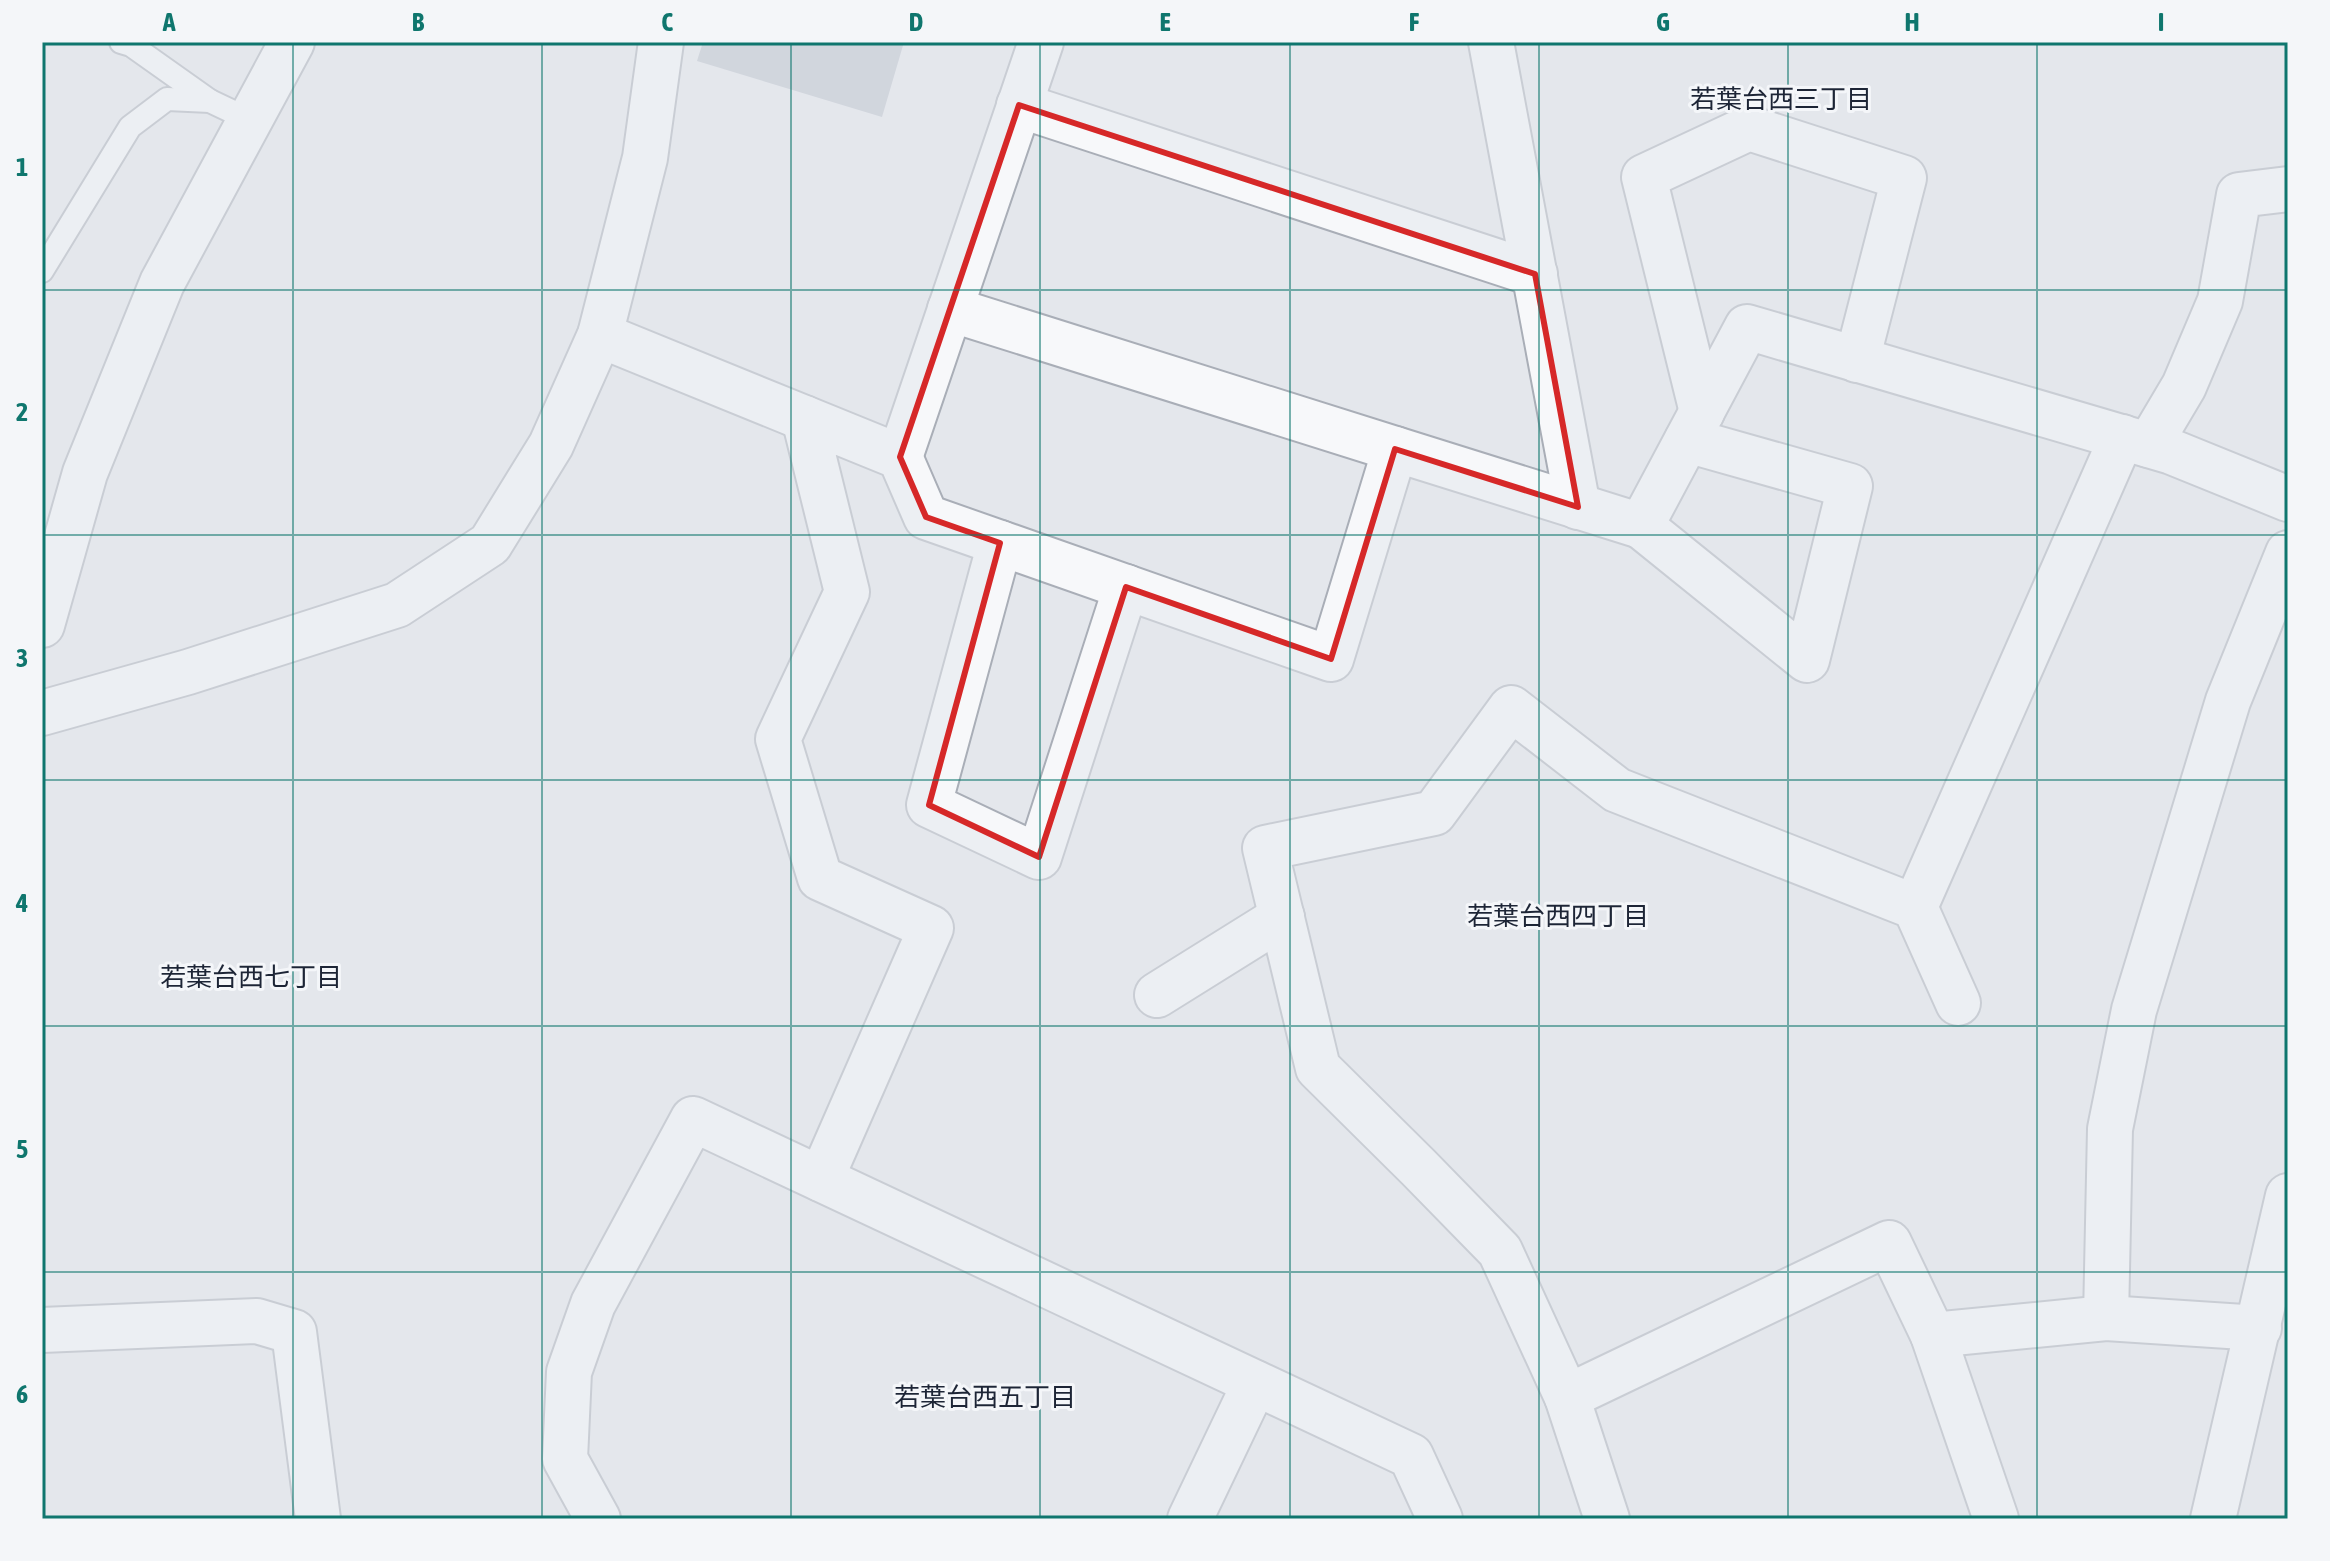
<svg xmlns="http://www.w3.org/2000/svg" width="2330" height="1561" font-family="'Asap Condensed','Noto Sans JP',sans-serif">
	<style>
		.building { fill: #bbc0ca }
		.lines { fill: none; stroke-linecap: round; stroke-linejoin: round }
		.service-casing { stroke: #a9aeb7; stroke-width: 26 }
		.minor-casing { stroke: #a9aeb7; stroke-width: 48 }
		.tertiary-casing { stroke: #a9aeb7; stroke-width: 48 }
		.service { stroke: #f7f8fa; stroke-width: 22 }
		.minor { stroke: #f7f8fa; stroke-width: 44 }
		.tertiary { stroke: #f7f8fa; stroke-width: 44 }
		.marked { fill: none; stroke: #d62828; stroke-width: 6; stroke-linejoin: round }
		.grid { fill: none; stroke: #0f766e; stroke-width: 2; stroke-opacity: 0.55 }
		.labels { text-anchor: middle; stroke-width: 6; stroke-linejoin: round; paint-order: stroke }
		.neighbourhood-label { font-size: 26px; fill: #1d2536; stroke: #f4f6f9 }
		.neatline { fill: none; stroke: #0f766e; stroke-width: 3 }
		.grid-label { font-size: 26px; text-anchor: middle; font-weight: bold; fill: #0f766e }
	</style>
	<rect width="100%" height="100%" fill="#e4e7ec"/>
	<path class="building" d="M703,42h201l-22,75 -185,-56z"/>
	<g class="lines">
		<g class="service-casing">
			<g id="service">
				<path d="M121,42l10,3 79,56"/>
				<path d="M42,271l88,-144 37,-28 43,2 40,19"/>
			</g>
		</g>
		<g class="minor-casing">
			<g id="minor">
				<path d="M1491,42l87,465"/>
				<path d="M1019,105l516,169"/>
				<path d="M950,309l445,140"/>
				<path d="M600,335l204,83"/>
				<path d="M1702,412l-58,-235 105,-49 155,50 -47,182"/>
				<path d="M2149,445l35,-59 36,-85 19,-106 49,-6"/>
				<path d="M900,457l141,-415"/>
				<path d="M1641,526l166,134 43,-174 -163,-46"/>
				<path d="M1000,543l-71,262 110,52 87,-270"/>
				<path d="M42,713l146,-41 209,-67 93,-61 61,-99 49,-110 45,-177 16,-116"/>
				<path d="M1915,907l207,-470"/>
				<path d="M1157,995l125,-78"/>
				<path d="M1958,1003l-43,-96 -298,-117 -106,-82 -77,105 -169,35 53,220 101,100 81,83 67,146 322,-154 44,92 173,-17 153,10"/>
				<path d="M821,1179l110,-251 -111,-50 -42,-139 69,-147 -43,-174 96,39 26,60 405,142 64,-210 246,77 106,-199 425,125 116,47"/>
				<path d="M2106,1318l4,-189 24,-119 94,-309 60,-148"/>
				<path d="M42,1330l215,-9 37,11 24,187"/>
				<path d="M1933,1335l63,184"/>
				<path d="M1567,1397l40,122"/>
				<path d="M598,1519l-33,-60 4,-87 24,-68 100,-185 718,337 29,63"/>
				<path d="M1190,1519l65,-136"/>
			</g>
		</g>
		<g class="tertiary-casing">
			<g id="tertiary">
				<path d="M42,625l43,-152 77,-190 130,-241"/>
				<path d="M2213,1519l75,-323"/>
			</g>
		</g>
		<use href="#service" class="service"/>
		<use href="#minor" class="minor"/>
		<use href="#tertiary" class="tertiary"/>
	</g>
	<path d="M0 0H2330V1561H0ZM1019,105l516,169 43,233 -183,-58 -64,210 -205,-72 -87,270 -110,-52 71,-262 -74,-26 -26,-60z" fill="#e4e7ec" fill-opacity=".55" fill-rule="evenodd"/>
	<path class="marked" d="M1019,105l516,169 43,233 -183,-58 -64,210 -205,-72 -87,270 -110,-52 71,-262 -74,-26 -26,-60z"/>
	<path class="grid" d="M293,42v1477M542,42v1477M791,42v1477M1040,42v1477M1290,42v1477M1539,42v1477M1788,42v1477M2037,42v1477M42,290h2246M42,535h2246M42,780h2246M42,1026h2246M42,1272h2246"/>
	<g class="labels">
		<g class="neighbourhood-label">
			<text x="1781" y="108">若葉台西三丁目</text>
			<text x="1558" y="925">若葉台西四丁目</text>
			<text x="251" y="986">若葉台西七丁目</text>
			<text x="985" y="1406">若葉台西五丁目</text>
		</g>
	</g>
	<rect width="2330" height="1561" fill="none" stroke="#f4f6f9" stroke-width="88"/>
	<rect x="44" y="44" width="2242" height="1473" class="neatline"/>
	<g class="grid-label">
		<text x="169" y="31">A</text>
		<text x="418" y="31">B</text>
		<text x="667" y="31">C</text>
		<text x="916" y="31">D</text>
		<text x="1165" y="31">E</text>
		<text x="1414" y="31">F</text>
		<text x="1663" y="31">G</text>
		<text x="1912" y="31">H</text>
		<text x="2161" y="31">I</text>
		<text x="22" y="176">1</text>
		<text x="22" y="421">2</text>
		<text x="22" y="667">3</text>
		<text x="22" y="912">4</text>
		<text x="22" y="1158">5</text>
		<text x="22" y="1403">6</text>
	</g>
</svg>
